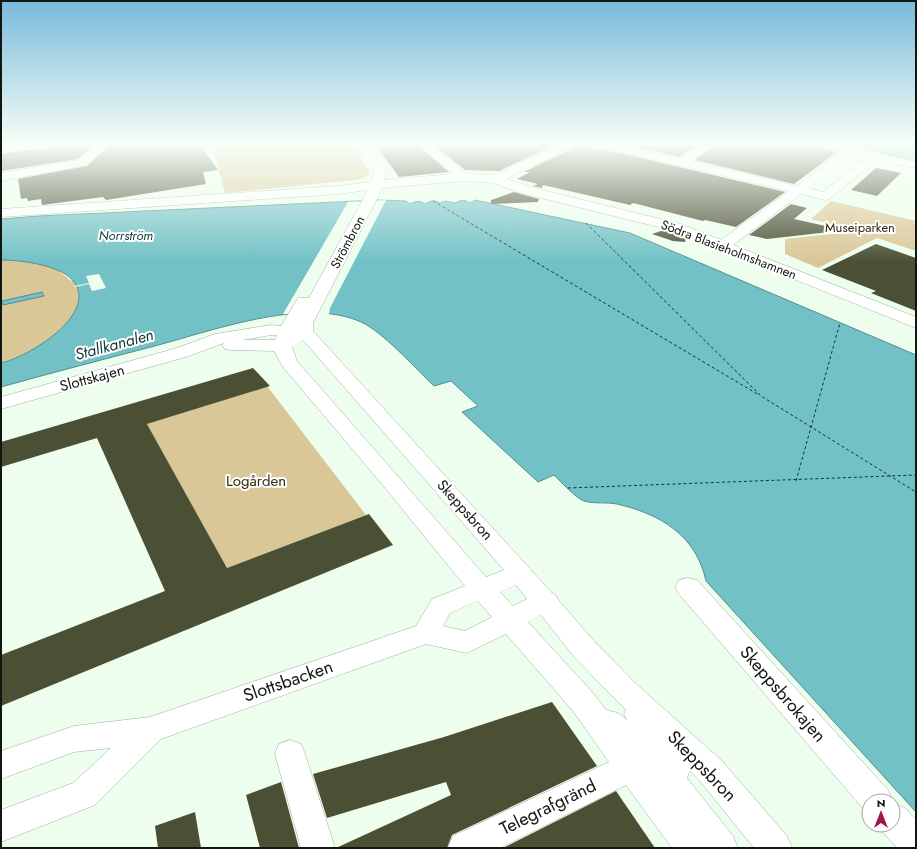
<svg xmlns="http://www.w3.org/2000/svg" width="917" height="849" font-family="Jost,sans-serif">
	<style>
		.green { fill: #dac797 }
		.water { fill: #71c1c6; stroke: #548e8f }
		.pier { fill: #eefeee }
		.lines { fill: none; stroke-linecap: round; stroke-linejoin: round }
		.ferry { stroke: #0f3639; stroke-width: 1; stroke-dasharray: 3 2.5; stroke-linecap: butt }
		.building { fill: #4b5035 }
		.minor-casing { stroke: #9ab29a; stroke-width: 1 }
		.minor { fill: #fff; fill-rule: evenodd }
		.labels { text-anchor: middle; stroke-width: 4; stroke-linejoin: round; paint-order: stroke }
		.far-park-label { font-size: 13px; fill: #342a10; stroke: #fff }
		.far-water-label { font-size: 13px; font-style: italic; fill: #0f3639; stroke: #fff }
		.far-street-label { font-size: 13px; fill: #0f170f; stroke: #fff }
		.street-label { font-size: 15px; fill: #0f170f; stroke: #fff }
		.park-label { font-size: 15px; fill: #342a10; stroke: #fff }
		.water-label { font-size: 16px; font-style: italic; fill: #0f3639; stroke: #fff }
		.near-street-label { font-size: 18px; fill: #0f170f; stroke: #fff }
	</style>
	<rect width="100%" height="100%" fill="#eefeee"/>
	<g class="green">
		<path d="M211,143h140l19,30 -5,4 -9,3 -131,13z"/>
		<path d="M831,201l85,20v30l-39,-13 -59,30 -33,-14v-15l56,-6v-4l-6,-4 -24,-6z"/>
		<path d="M1,260c18,0 38,2 54,9 6,3 10,7 15,11 4,2 2,-1 5,3 21,33 -47,74 -74,80z"/>
		<path d="M267,386l99,129 -139,53 -80,-144z"/>
	</g>
	<g class="water">
		<path d="M838,143h78v18z"/>
		<path d="M378,200l28,1 4,3c6,-3 10,-4 15,0 6,-4 10,-4 15,-1l5,-2 10,2c6,-3 9,-4 15,0l5,-3 155,33 286,122v457l-210,-231c-10,-46 -46,-67 -89,-77 -11,-2 -23,0 -33,-3 -7,-2 -24,-20 -30,-26l-16,7 -76,-70 16,-6 -27,-25 -17,5c-19,-18 -51,-54 -73,-64 -57,-26 -152,10 -210,25 -50,13 -100,26 -150,40v-24c27,-6 95,-47 74,-80 -12,-18 -54,-23 -74,-23v-41l38,-3z"/>
		<path d="M42,292l2,4 -41,9 -1,-4z"/>
	</g>
	<g class="pier">
		<path d="M386,200l-56,108 -1,6h-46l65,-112z"/>
		<path d="M99,274l7,14 -14,3 -3,-7 -14,3 -1,-1 15,-3 -3,-7z"/>
	</g>
	<g class="lines">
		<g class="ferry">
			<path d="M433,201l326,194"/>
			<path d="M586,223l175,173 155,96"/>
			<path d="M796,481l44,-158"/>
			<path d="M568,488l348,-13"/>
		</g>
	</g>
	<g class="building">
		<path d="M80,143h16l-18,16 -77,12v-17z"/>
		<path d="M112,143h87l19,27 -15,2 3,12 -100,16 -3,-3 -61,8 -1,-6 -13,2 -1,-3 -6,1 -3,-20 69,-13z"/>
		<path d="M374,143h41l34,29 -50,5z"/>
		<path d="M431,143h128l-60,28 -34,-1z"/>
		<path d="M639,143h61l-21,14 -46,-11z"/>
		<path d="M718,143h84l35,9 -43,32 -99,-24z"/>
		<path d="M579,145l41,8 165,39 -49,35 -31,-7 -2,1 -70,-18 -3,2 -87,-20 -1,3 -9,-2 5,-2 -21,-5 13,-7h-6z"/>
		<path d="M876,168l25,5 -24,23 -26,-6z"/>
		<path d="M514,192l25,7 -1,3 -47,2v-4z"/>
		<path d="M791,204l16,4 -13,11 45,10 -1,2 -71,8 -18,-4z"/>
		<path d="M664,230l22,8 -1,4 -12,-1 -21,-7z"/>
		<path d="M876,244l40,14v53l-45,-18 5,-2 -54,-21z"/>
		<path d="M253,368l17,18 -123,38 80,144 142,-54 24,31 -392,161v-51l164,-64 -68,-153 -96,29v-25z"/>
		<path d="M552,702l45,64 -145,69 -5,13h-111l115,-53 -5,-13 -119,36 -14,-44 131,-37z"/>
		<path d="M281,782l18,66h-39l-14,-53z"/>
		<path d="M616,791l39,57h-152z"/>
		<path d="M195,812l6,36h-43l-3,-22z"/>
	</g>
	<g class="lines">
		<g class="minor-casing">
			<g id="minor">
				<path d="M28,143h38l-5,3 -60,7v-6z"/>
				<path d="M99,143h12l-24,22 -86,16v-8l78,-13z"/>
				<path d="M354,143h11l21,30 -2,7 69,-6 -37,-31h12l39,31 26,1 71,-32h15l-73,36 36,11 139,34 40,16 68,-49 -193,-45 -5,-3h21l67,16 25,-16h13l-26,18 106,25 44,-34 -28,-7 -1,-2h22l82,19v6l-39,-8 -48,39 -4,1 -24,-6 -68,51 183,72v11l-245,-98 -150,-37 -28,-10 -29,-2 -83,7 -2,7 -66,128v8l239,262 3,1 4,7 36,41 39,40 88,79 65,75 5,12h-38l-54,-67 -10,-10 -3,7 46,58 5,12h-66l-46,-63 -126,63h-52l5,-12 156,-74 -36,-51 -67,-77 -39,19 -41,-9 -265,95 -66,66 -94,37v-32l72,-27 38,-35 -37,4 -73,27v-28l73,-25 76,-9 266,-91 16,-27 33,-13 -84,-103 -98,-116 -9,-16 -43,-1 -6,-1 -3,-4 2,-2 -35,13 -188,53v-12l176,-49 38,-14 56,-9 10,1 17,-28h11l59,-108 -30,4 -337,23v-8l337,-23 33,-4 3,-9zM852,154l14,3 -43,35 -14,-4zM271,335h6l-2,5h-32zM303,340l194,222 7,8 -18,7 -189,-216 -5,-14zM516,585l11,14 -14,7 -13,-14zM478,601l14,16 -27,14 -22,-5 7,-13zM541,615l34,43 51,52 -2,4 3,6 -9,-7 -12,-3 -13,-17 -65,-71z"/>
				<path d="M688,578l9,2 191,210 5,11h-24v12l-3,-1 -187,-218 -4,-7 4,-7z"/>
				<path d="M290,740l11,4 4,10 30,94h-34l-26,-94 4,-10z"/>
				<path d="M893,803l12,5 11,12v28h-19l-16,-18 -2,-5h14z"/>
			</g>
		</g>
		<use href="#minor" class="minor"/>
	</g>
	<linearGradient id="sky" x2="0" y2="1"><stop stop-color="#78b9da"/><stop offset="0.55" stop-color="#f7fff7"/><stop offset="1" stop-color="#f7fff7" stop-opacity="0"/></linearGradient>
	<rect width="917" height="262" fill="url(#sky)"/>
	<g class="labels">
		<g class="far-park-label">
			<text x="860" y="232">Museiparken</text>
		</g>
		<g class="far-water-label">
			<text x="126" y="240">Norrström</text>
		</g>
		<g class="far-street-label">
			<text transform="translate(347 242) rotate(-62)" y="5">Strömbron</text>
			<text transform="translate(729 249) rotate(21)" y="5">Södra Blasieholmshamnen</text>
		</g>
		<g class="street-label">
			<text transform="translate(92 378) rotate(-15)" y="5">Slottskajen</text>
			<text transform="translate(465 510) rotate(48)" y="5">Skeppsbron</text>
		</g>
		<g class="park-label">
			<text x="256" y="486">Logården</text>
		</g>
		<g class="water-label">
			<text transform="translate(114 344) rotate(-15)" y="6">Stallkanalen</text>
		</g>
		<g class="near-street-label">
			<text transform="translate(288 681) rotate(-19)" y="6">Slottsbacken</text>
			<text transform="translate(783 694) rotate(49)" y="6">Skeppsbrokajen</text>
			<text transform="translate(702 766) rotate(46)" y="6">Skeppsbron</text>
			<text transform="translate(548 807) rotate(-26)" y="6">Telegrafgränd</text>
		</g>
	</g>
	<rect width="917" height="849" fill="none" stroke="#0f170f" stroke-width="4"/>
	<g transform="translate(881 813)"><circle r="19" fill="#ffffff" stroke="#9fa29f"/>
	<path d="M0-3L7 15L0 10L-7 15Z" fill="#a7134c"/>
	<text y="-6" font-size="11" font-weight="bold" text-anchor="middle" fill="#0f170f">N</text>
	</g>
</svg>
